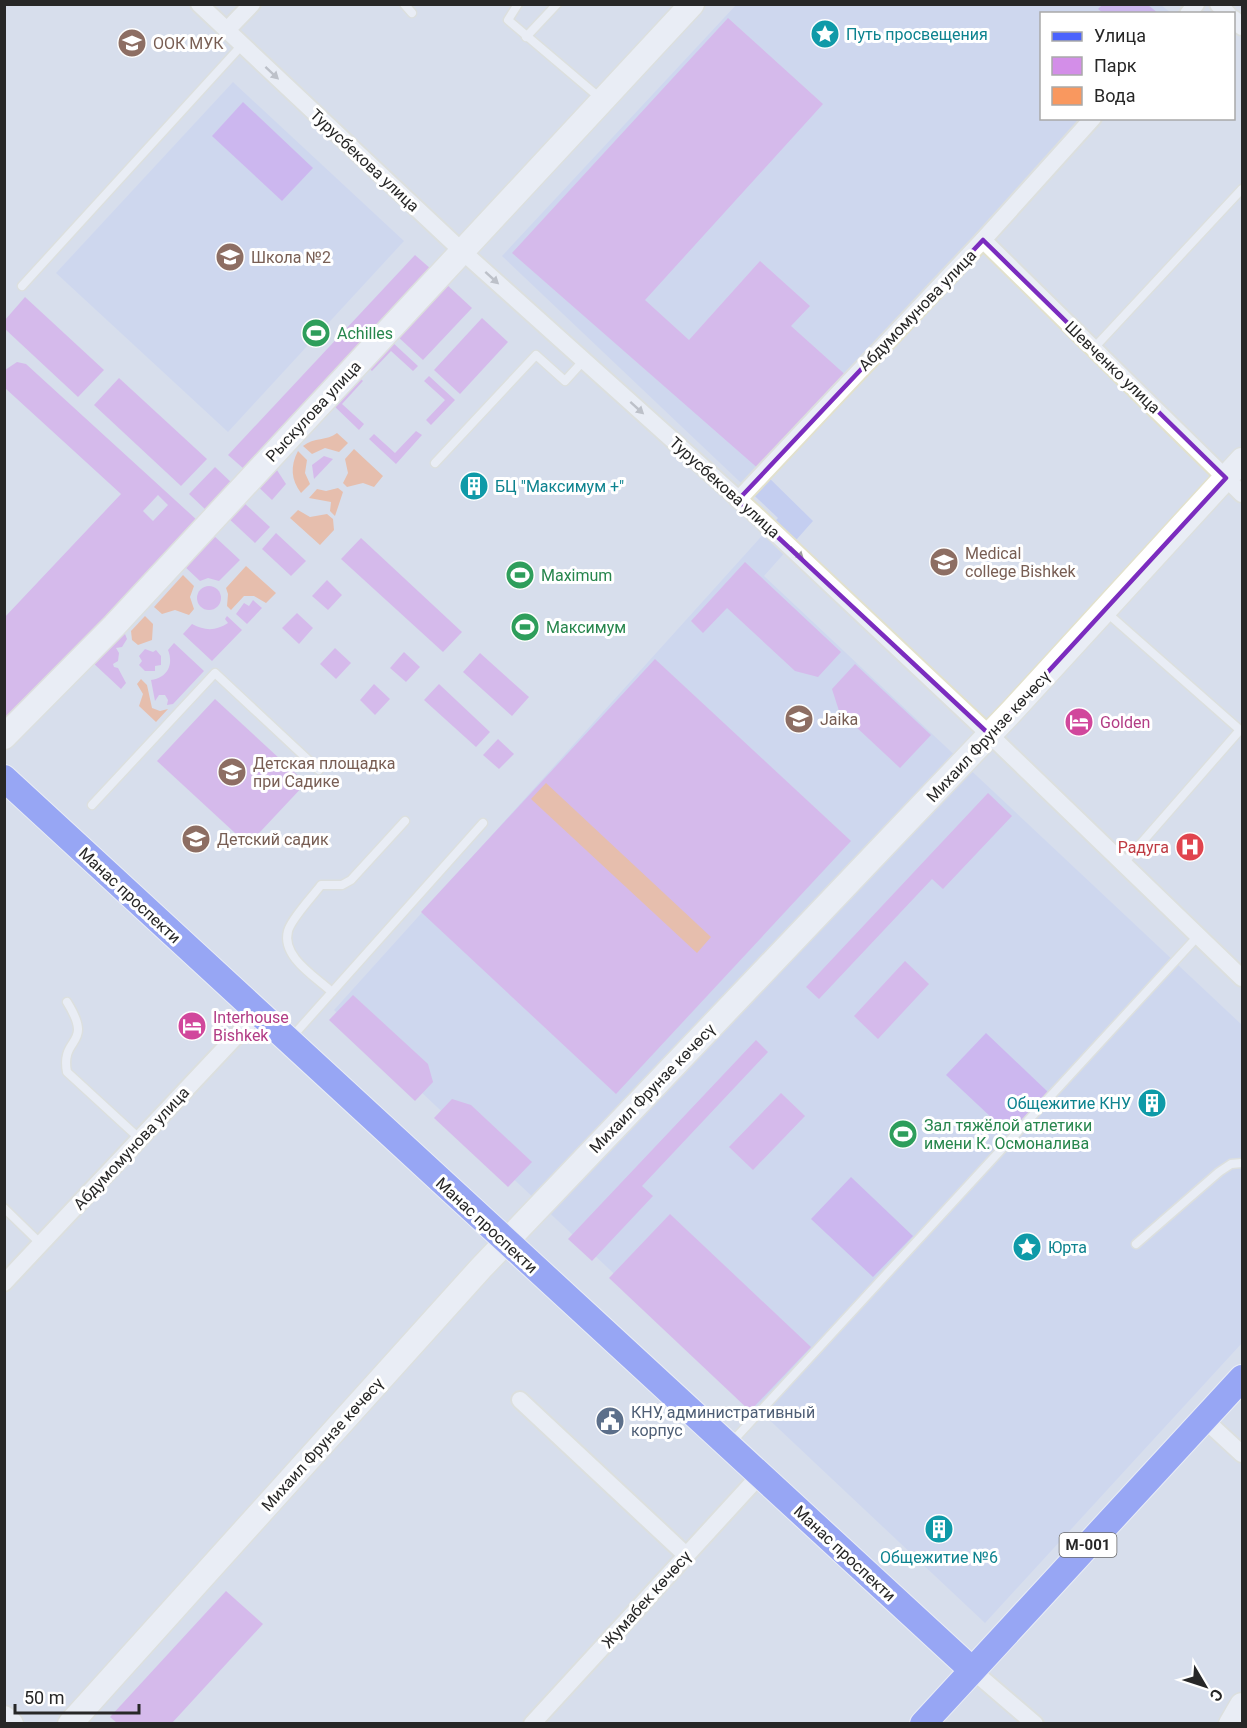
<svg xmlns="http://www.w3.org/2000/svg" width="1247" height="1728" font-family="Roboto,sans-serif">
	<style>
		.education { fill: #c4cef0 }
		.green { fill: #d38ee8; fill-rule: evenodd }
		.pitch { fill: #bf88f1 }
		.water { fill: #f9985f }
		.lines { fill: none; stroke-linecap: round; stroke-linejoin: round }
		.lane-casing { stroke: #e2e1cc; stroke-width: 11 }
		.street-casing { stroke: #e2e1cc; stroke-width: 20 }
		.secondary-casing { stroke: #e2e1cc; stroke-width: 27 }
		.primary-casing { stroke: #fff; stroke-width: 28 }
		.lane { stroke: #fff; stroke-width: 8 }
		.street { stroke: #fff; stroke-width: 16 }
		.secondary { stroke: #fff; stroke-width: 24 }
		.primary { stroke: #4b63fd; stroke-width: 26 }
		.oneway { fill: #9e9e9e }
		.marked { fill: none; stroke: #7b2cbf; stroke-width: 4.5; stroke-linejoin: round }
		.labels { text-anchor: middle; stroke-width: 6; stroke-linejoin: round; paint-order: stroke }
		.shield { fill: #fff; stroke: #686868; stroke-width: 1.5 }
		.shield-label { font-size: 15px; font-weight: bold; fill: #272727 }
		.culture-label { font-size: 16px; fill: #0d838f; stroke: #fff; text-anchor: start }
		.education-label { font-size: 16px; fill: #785e54; stroke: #fff; text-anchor: start }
		.street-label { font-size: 16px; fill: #272727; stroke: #fff }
		.leisure-label { font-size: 16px; fill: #27864d; stroke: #fff; text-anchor: start }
		.hotel-label { font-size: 16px; fill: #b23c85; stroke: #fff; text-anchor: start }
		.health-label { font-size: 16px; fill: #be3a42; stroke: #fff; text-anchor: end }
		.service-label { font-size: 16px; fill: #4e5e75; stroke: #fff; text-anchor: start }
	</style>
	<rect width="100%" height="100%" fill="#d7deec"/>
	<g class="education">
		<path d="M736,5h425l10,8 -129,1v104l43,1 -323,352 51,50 -49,55 478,449v318l-257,280 -651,-613 444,-492 -276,-262z"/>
		<path d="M233,82l171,159 -176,191 -172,-159z"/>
	</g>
	<g class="green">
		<path d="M728,18l95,86 -178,196 44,40 71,-79 50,45 -19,20 58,52 -88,93 -249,-218z"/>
		<path d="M415,255l16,14 -187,200 -16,-14z"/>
		<path d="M445,283l27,25 -49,52 -27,-25z"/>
		<path d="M25,297l79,73 -26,27 -73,-68v-9z"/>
		<path d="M482,318l26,24 -48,52 -26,-24z"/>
		<path d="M391,341l27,25 -5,5 -22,-20 -19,20 -5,-5z"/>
		<path d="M17,362l9,2 172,157 -193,209 -1,-112 117,-124 -116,-106v-18zM158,495l10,10 -15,16 -10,-10z"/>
		<path d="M358,376l5,5 -21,23 22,20 -5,6 -27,-26z"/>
		<path d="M429,376l26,24 -24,25 -5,-5 19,-20 -21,-19z"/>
		<path d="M119,378l88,81 -26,27 -87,-81z"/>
		<path d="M416,431l6,4 -26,29 -27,-25 5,-5 21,19z"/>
		<path d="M324,456l9,3 -19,20 -2,-14z"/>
		<path d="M215,467l18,17 -26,27 -18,-17z"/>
		<path d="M275,467l11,17 -14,16 -21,-20z"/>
		<path d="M242,501l28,26 -15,16 -28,-26z"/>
		<path d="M276,533l30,28 -15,15 -29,-27z"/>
		<path d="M212,534l28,26 -21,21 -11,-3 -8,3 -17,-16z"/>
		<path d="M361,538l101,94 -19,20 -102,-93z"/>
		<path d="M745,562l96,90 -23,25 -23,-6 -68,-63 -24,25 -12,-12z"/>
		<path d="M327,580l15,15 -14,15 -16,-14z"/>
		<circle cx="209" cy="598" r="12"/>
		<path d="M253,600l9,8 -15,16 -11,-10 8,-11 5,3z"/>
		<path d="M297,613l16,15 -14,16 -17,-16z"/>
		<path d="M227,616l15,14 -30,31 -29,-27 9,-10c13,7 24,7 36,-1l-3,-4z"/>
		<path d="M123,629l4,10 -5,8 -6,1 3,5 -1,8 -5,3 1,3 4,1 8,15 -5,6 -29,-27z"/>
		<path d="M174,643l30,28 -31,33 -6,1 1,-5 -3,-5h-6l-4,6 -4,-21c16,-2 23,-15 17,-30z"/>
		<path d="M335,648l16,15 -15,16 -16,-15z"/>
		<path d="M145,649l8,3 3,-2 5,6v9l-6,1v5h-10l-6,-6 3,-4 -3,-5z"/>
		<path d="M404,652l16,15 -14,15 -16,-14z"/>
		<path d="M480,653l49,44 -17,19 -49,-44z"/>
		<path d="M655,659l196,182 -235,253 -195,-182z"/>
		<path d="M855,664l76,71 -31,33 -61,-57 -7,-22z"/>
		<path d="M374,684l16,15 -15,16 -15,-15z"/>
		<path d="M439,684l51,48 -14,15 -52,-47z"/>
		<path d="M215,699l91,84 -58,62 -91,-84z"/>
		<path d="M498,739l16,15 -15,15 -16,-14z"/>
		<path d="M988,793l24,23 -69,73 -11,-10 -113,120 -13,-12z"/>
		<path d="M905,961l24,23 -51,55 -24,-23z"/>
		<path d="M353,995l75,69 5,18 -18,19 -86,-81z"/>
		<path d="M756,1040l12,12 -126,134 11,10 -61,65 -24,-22z"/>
		<path d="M781,1093l24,23 -52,54 -24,-23z"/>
		<path d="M452,1099l19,6 61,57 -24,25 -74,-69z"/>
		<path d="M670,1214l141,133 -61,64 -141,-133z"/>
		<path d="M226,1591l37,33 -91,99h-55l-7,-6z"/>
	</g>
	<g class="pitch">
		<path d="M1102,5h46l10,8h-55l-5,-4z"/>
		<path d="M243,102l70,66 -31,33 -70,-65z"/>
		<path d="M986,1033l62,59 -39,42 -63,-59z"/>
		<path d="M851,1177l62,59 -40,41 -62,-58z"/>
	</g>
	<g class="water">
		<path d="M337,433l11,10 -9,9 -14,-4 -13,6 -9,-8c11,-9 24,-5 34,-13z"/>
		<path d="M354,449l29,27 -9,11 -11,-4 -16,4 -4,-4 5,-10 -3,-14z"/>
		<path d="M298,451l9,9 -2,13 5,11 -9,9c-10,-13 -11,-27 -3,-42z"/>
		<path d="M338,488l5,4 -8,24 -5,-5 1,-9 -22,-4 8,-9 9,2z"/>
		<path d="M298,510l12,7 17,-3 6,5 1,11 -14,15 -30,-27z"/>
		<path d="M246,566l30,27 -10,10 -12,-7h-10l-13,14 -4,-4 1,-12 -2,-6z"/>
		<path d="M183,575l11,11 -4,11 4,12 -5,6 -14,-5 -13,4 -8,-7z"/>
		<path d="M145,616l8,8 -1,16 -14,5 -6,-5 -1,-9z"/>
		<path d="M141,679l6,6 5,23 8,3 8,-2 -12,13 -17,-16 4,-12 -6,-10z"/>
		<path d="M546,783l165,154 -14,16 -166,-154z"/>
	</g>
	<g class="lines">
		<g class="lane-casing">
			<g id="lane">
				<path d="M404,4l8,9"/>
				<path d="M518,4l-10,16 92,78"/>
				<path d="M526,37l31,-33"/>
				<path d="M22,286l220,-241"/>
				<path d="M1094,348l148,-159"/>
				<path d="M435,463l101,-108 29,26 19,-21"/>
				<path d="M1106,612l134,118 -117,134"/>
				<path d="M92,805l123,-132 104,97"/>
				<path d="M332,992c-16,-15 -51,-35 -44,-61 3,-12 25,-35 33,-46h21l9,-5 54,-59"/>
				<path d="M67,1002c28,45 -7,33 0,70l73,67"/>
				<path d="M291,1038l192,-215"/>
				<path d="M4,1208l37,36"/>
				<path d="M1136,1244l83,-72 12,-8 11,-1"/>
				<path d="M731,1443l467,-507"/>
			</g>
		</g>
		<g class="street-casing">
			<g id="street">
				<path d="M199,4l263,247 293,263 235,221 252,243"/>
				<path d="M1218,4l10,10"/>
				<path d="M1188,14l8,-10"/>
				<path d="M1234,19l8,8"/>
				<path d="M227,30l25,-26"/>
				<path d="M983,240l259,254"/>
				<path d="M738,500l245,-260 110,-122"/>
				<path d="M4,1283l254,-270"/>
				<path d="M520,1400l166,155"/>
				<path d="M1204,1419l38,35"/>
				<path d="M972,1670l63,54"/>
				<path d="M532,1724l228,-249"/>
			</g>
		</g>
		<g class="secondary-casing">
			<g id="secondary">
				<path d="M4,737l110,-111 578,-622"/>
				<path d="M4,1718l7,6"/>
				<path d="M70,1724l411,-456 532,-558 229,-250"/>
				<path d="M1231,1724l11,-19"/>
			</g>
		</g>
		<g class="primary-casing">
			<g id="primary">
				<path d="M4,778l968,892"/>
				<path d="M923,1724l319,-346"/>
			</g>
		</g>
		<use href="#lane" class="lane"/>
		<use href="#street" class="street"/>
		<use href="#secondary" class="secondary"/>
		<use href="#primary" class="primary"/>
	</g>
	<defs><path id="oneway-solid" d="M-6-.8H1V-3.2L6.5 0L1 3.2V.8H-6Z" transform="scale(1.5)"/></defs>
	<g class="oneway">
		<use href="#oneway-solid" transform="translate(272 73) rotate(43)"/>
		<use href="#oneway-solid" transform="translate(492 278) rotate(42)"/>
		<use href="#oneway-solid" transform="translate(637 408) rotate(42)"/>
		<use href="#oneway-solid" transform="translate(797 553) rotate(43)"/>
	</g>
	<path d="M0 0H1247V1728H0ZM983,240l243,238 -236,257 -252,-235z" fill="#d7deec" fill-opacity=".55" fill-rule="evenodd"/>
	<path class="marked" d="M983,240l243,238 -236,257 -252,-235z"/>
	<defs>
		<g id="sight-disc" transform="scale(1.5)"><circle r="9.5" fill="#0f9aa8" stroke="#fff"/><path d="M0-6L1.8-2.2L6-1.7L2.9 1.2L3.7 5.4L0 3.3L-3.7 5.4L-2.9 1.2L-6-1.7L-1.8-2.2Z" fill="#fff"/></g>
		<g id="university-disc" transform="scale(1.5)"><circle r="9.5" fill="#8d6e63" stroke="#fff"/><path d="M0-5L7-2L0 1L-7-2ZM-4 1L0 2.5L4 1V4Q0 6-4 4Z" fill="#fff"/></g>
		<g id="school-disc" transform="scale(1.5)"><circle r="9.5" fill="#8d6e63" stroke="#fff"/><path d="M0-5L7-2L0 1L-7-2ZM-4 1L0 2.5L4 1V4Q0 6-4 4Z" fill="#fff"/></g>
		<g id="stadium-disc" transform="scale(1.5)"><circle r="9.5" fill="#2e9e5b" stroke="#fff"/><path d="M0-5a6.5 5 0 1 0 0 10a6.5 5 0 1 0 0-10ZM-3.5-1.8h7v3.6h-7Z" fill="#fff"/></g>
		<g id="building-disc" transform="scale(1.5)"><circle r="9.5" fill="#0f9aa8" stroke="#fff"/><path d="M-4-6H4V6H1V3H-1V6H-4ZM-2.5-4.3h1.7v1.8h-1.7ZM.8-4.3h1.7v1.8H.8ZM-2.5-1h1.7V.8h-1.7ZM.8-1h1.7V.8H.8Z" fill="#fff"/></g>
		<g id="hotel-disc" transform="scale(1.5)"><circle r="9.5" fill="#d1479c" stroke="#fff"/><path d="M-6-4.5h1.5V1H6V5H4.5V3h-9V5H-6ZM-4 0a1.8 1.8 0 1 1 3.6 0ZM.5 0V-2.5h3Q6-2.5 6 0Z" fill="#fff"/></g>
		<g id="hospital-disc" transform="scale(1.5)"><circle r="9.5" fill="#e0444e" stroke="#fff"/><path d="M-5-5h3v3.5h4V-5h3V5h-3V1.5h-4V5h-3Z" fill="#fff"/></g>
		<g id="civic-disc" transform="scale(1.5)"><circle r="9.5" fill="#5c6f8a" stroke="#fff"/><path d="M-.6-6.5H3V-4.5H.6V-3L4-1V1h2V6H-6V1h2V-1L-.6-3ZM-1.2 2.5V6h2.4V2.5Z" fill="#fff"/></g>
	</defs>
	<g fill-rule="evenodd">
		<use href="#sight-disc" x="825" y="34"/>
		<use href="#university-disc" x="132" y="43"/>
		<use href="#school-disc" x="230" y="257"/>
		<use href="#stadium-disc" x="316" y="333"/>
		<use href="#building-disc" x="474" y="486"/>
		<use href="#university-disc" x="944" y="562"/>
		<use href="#stadium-disc" x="520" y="575"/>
		<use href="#stadium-disc" x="525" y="627"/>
		<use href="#university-disc" x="799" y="719"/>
		<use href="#hotel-disc" x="1079" y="722"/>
		<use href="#school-disc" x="232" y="772"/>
		<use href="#school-disc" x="196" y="839"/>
		<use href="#hospital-disc" x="1190" y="847"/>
		<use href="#hotel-disc" x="192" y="1026"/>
		<use href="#building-disc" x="1152" y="1103"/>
		<use href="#stadium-disc" x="903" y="1134"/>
		<use href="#sight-disc" x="1027" y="1247"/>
		<use href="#civic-disc" x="610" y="1421"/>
		<use href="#building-disc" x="939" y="1529"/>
	</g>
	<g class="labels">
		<rect class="shield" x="1059.5" y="1533" width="57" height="24" rx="4.5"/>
		<g class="shield-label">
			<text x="1088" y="1550">М-001</text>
		</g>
		<g class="culture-label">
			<text x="846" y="40">Путь просвещения</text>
			<text x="495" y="492">БЦ "Максимум +"</text>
			<text x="1131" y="1109" text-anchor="end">Общежитие КНУ</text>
			<text x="1048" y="1253">Юрта</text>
			<text x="939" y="1563" text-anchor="middle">Общежитие №6</text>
		</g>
		<g class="education-label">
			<text x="153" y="49">ООК МУК</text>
			<text x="251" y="263">Школа №2</text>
			<text x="965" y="559">Medical<tspan x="965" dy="18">college Bishkek</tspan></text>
			<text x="820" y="725">Jaika</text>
			<text x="253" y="769">Детская площадка<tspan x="253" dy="18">при Садике</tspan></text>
			<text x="217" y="845">Детский садик</text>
		</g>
		<g class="street-label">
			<text transform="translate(365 160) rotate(43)" y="6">Турусбекова улица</text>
			<text transform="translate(917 310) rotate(-46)" y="6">Абдумомунова улица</text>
			<text transform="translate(1113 367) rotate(44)" y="6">Шевченко улица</text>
			<text transform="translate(313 411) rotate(-47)" y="6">Рыскулова улица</text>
			<text transform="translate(725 487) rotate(42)" y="6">Турусбекова улица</text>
			<text transform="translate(988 736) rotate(-47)" y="6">Михаил Фрунзе көчөсү</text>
			<text transform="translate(130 895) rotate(43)" y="6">Манас проспекти</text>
			<text transform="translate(652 1088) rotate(-46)" y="6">Михаил Фрунзе көчөсү</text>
			<text transform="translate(131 1148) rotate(-47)" y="6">Абдумомунова улица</text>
			<text transform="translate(487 1225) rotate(43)" y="6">Манас проспекти</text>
			<text transform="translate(322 1444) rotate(-48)" y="6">Михаил Фрунзе көчөсү</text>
			<text transform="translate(845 1553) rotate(43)" y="6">Манас проспекти</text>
			<text transform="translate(646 1599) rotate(-48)" y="6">Жумабек көчөсү</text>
		</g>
		<g class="leisure-label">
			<text x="337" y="339">Achilles</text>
			<text x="541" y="581">Maximum</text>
			<text x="546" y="633">Максимум</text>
			<text x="924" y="1131">Зал тяжёлой атлетики<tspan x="924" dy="18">имени К. Осмоналива</tspan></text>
		</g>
		<g class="hotel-label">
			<text x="1100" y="728">Golden</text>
			<text x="213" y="1023">Interhouse<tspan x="213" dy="18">Bishkek</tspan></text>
		</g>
		<g class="health-label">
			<text x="1169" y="853">Радуга</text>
		</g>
		<g class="service-label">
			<text x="631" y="1418">КНУ, административный<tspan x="631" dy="18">корпус</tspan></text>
		</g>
	</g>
	<rect width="1247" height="1728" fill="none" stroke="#272727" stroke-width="12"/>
	<rect x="1040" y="12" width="195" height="108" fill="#ffffff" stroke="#a9a9a9" stroke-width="1.5"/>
	<rect x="1052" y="32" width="30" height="9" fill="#4b63fd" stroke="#a9a9a9" stroke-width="1.5"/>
	<text x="1094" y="42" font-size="18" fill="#272727">Улица</text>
	<rect x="1052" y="57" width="30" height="18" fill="#d38ee8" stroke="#a9a9a9" stroke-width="1.5"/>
	<text x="1094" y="72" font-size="18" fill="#272727">Парк</text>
	<rect x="1052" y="87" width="30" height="18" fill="#f9985f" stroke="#a9a9a9" stroke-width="1.5"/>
	<text x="1094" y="102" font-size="18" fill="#272727">Вода</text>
	<g transform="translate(1205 1686) rotate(129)" stroke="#ffffff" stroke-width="4.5" paint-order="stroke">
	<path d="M0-4.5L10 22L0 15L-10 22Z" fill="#272727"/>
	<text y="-9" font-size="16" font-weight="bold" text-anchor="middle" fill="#272727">С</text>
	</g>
	<path d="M15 1704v9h124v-9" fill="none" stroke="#272727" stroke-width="3"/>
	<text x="24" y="1704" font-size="18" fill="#272727" stroke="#ffffff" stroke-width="4.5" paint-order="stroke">50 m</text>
</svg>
